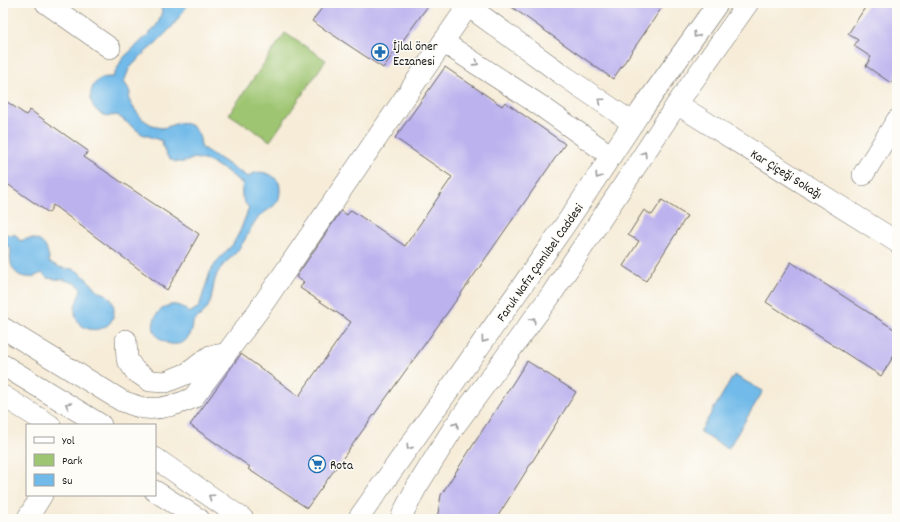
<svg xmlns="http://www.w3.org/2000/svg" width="900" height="522" font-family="Dekko,sans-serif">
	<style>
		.green { fill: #9ec571; stroke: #5d7046 }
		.water { fill: #71bae9; stroke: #466b82 }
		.building { fill: #bcb2ee }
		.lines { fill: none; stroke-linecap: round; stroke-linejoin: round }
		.minor-casing { stroke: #68655e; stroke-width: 22 }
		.minor { stroke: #fff; stroke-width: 21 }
		.oneway { stroke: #999 }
		.labels { text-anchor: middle; stroke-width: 3; stroke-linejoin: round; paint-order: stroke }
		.poi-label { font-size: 13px; fill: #1c1c1c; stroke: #fdfcf7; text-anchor: start }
		.street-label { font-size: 13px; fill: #1c1c1c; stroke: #fdfcf7 }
	</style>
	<rect width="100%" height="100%" fill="#fdfcf7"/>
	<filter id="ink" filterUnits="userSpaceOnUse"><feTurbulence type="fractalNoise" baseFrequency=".025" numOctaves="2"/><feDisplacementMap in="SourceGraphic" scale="8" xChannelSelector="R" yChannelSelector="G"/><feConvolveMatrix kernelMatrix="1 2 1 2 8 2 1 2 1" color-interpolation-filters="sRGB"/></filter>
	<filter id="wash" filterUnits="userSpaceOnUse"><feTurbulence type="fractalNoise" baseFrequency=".012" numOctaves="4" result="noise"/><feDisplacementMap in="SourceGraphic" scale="16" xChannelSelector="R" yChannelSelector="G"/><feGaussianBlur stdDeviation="0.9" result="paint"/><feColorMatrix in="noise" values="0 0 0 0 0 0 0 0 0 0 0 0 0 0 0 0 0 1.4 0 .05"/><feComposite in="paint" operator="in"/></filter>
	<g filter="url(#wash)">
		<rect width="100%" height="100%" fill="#f6ecd8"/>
		<path class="green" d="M285,33l41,27 -56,81 -41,-27z"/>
		<g class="water">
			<path d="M159,3h30l-17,24 -17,17 -13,11 -13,14 -5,13c3,4 5,7 6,11 0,2 -1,4 -1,6 1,5 11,18 15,21 4,3 11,7 17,8 6,0 12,-4 18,-5 15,-1 22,11 22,24l47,30c5,-4 10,-6 17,-4 6,1 11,5 14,10 1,3 1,6 1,9 0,15 -14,17 -22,26 -8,9 -11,20 -18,29 -5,9 -15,14 -20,22 -9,12 -5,29 -14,41 -3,4 -9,8 -13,12 0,9 -3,16 -11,21 -6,2 -13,2 -19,-2 -25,-14 4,-53 26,-28l10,-6 11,-35 8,-12 15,-16 7,-13 9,-23c-7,-8 -9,-14 -6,-24l-18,-14 -17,-9 -14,-3c-17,10 -30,2 -32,-17l-20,-7 -25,-19c-4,1 -8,1 -13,0 -16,-5 -18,-28 -4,-36 4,-2 9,-2 13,-2l9,-18 32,-30 5,-8 3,-10z"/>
			<path d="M3,234l13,1 4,6c18,-7 29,3 29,21 5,2 9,5 14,6 3,1 7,0 10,1 8,3 13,10 19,15 2,3 4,6 6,7 4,2 8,2 11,6 4,4 5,9 5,14 -1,26 -40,24 -39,-1 0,-8 5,-14 6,-21l-4,-5 -12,-4 -18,-2 -5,-5c-20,11 -35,-1 -31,-23l-3,-5 -5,1z"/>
			<path d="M734,375l29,16 -35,58 -28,-17z"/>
		</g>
		<g id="blocks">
			<g class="building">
				<path d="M326,3h104l-47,65 -71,-47z"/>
				<path d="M506,3h159l-52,76z"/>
				<path d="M868,3h29v72l-6,8 -25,-17 5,-9 -17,-11 4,-6 -10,-6z"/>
				<path d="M445,67l57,39 3,-4 60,42 -100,144 -158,220 -59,-39 2,-2 -60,-42 51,-71 58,42 9,-13 43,-61 -51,-34 4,-6 -8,-5 45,-66 6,4 4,-5 54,36 47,-69 -57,-39z"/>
				<path d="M3,99l23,16 4,-5 58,41 -4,6 115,77 -32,56 -114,-85 -4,8 -46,-32z"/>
				<path d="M662,200l25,16 -41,65 -23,-15 16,-25 -11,-6 16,-25 8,5z"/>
				<path d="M791,262l106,69v20l-16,25 -115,-74z"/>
				<path d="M527,361l49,31 -80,127h-59l4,-24z"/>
			</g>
		</g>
	</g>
	<g filter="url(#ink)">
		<use href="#blocks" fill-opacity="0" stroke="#68655e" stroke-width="1"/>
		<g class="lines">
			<g class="minor-casing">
				<g id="minor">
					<path d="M46,3l64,45"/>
					<path d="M468,6l92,67 73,50"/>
					<path d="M443,42l98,64 70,50"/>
					<path d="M677,104l220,138"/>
					<path d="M863,175l34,-55"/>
					<path d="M3,328l119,73c7,2 15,6 22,7 17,2 33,-3 49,-10l65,-87 212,-308"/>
					<path d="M126,340l1,19 8,12 15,10 16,1 22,-9 22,-17 16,-2"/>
					<path d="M3,365l98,60"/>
					<path d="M3,396l47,29"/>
					<path d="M155,458l88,61"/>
					<path d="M155,491l44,28"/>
					<path d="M27,519l15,-24"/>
					<path d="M358,519l209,-297 74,-111 77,-108"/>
					<path d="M401,519l3,-8 12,-23 38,-61 97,-132 126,-191 71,-101"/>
				</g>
			</g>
			<use href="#minor" class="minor"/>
		</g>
		<defs><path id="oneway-chevron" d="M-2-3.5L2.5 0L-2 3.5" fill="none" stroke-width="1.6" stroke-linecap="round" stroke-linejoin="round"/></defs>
		<g class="oneway">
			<use href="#oneway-chevron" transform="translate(696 35) rotate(126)"/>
			<use href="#oneway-chevron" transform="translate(476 63) rotate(33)"/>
			<use href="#oneway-chevron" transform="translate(601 101) rotate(-145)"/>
			<use href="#oneway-chevron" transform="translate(644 154) rotate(-57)"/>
			<use href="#oneway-chevron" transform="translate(598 176) rotate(124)"/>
			<use href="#oneway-chevron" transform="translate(533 320) rotate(-54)"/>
			<use href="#oneway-chevron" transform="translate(484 340) rotate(125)"/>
			<use href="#oneway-chevron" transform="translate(68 405) rotate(-149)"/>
			<use href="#oneway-chevron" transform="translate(456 425) rotate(-55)"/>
			<use href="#oneway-chevron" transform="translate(409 447) rotate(125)"/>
			<use href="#oneway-chevron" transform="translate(211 497) rotate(-145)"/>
		</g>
	</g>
	<defs>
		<g id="pharmacy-ring" transform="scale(0.9)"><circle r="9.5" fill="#fdfcf7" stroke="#1f6fb2" stroke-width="1.5"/><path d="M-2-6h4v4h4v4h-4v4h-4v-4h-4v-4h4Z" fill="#1f6fb2"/></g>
		<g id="supermarket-ring" transform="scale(0.9)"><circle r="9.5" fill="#fdfcf7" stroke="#1f6fb2" stroke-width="1.5"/><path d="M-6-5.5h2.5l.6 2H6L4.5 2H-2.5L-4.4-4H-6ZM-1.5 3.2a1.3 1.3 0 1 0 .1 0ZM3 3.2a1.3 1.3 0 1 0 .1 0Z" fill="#1f6fb2"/></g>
	</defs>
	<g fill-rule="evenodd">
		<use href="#pharmacy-ring" x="380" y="52"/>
		<use href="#supermarket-ring" x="317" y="464"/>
	</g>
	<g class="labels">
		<g class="poi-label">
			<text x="393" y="50">İjlal öner<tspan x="393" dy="15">Eczanesi</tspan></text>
			<text x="330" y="469">Rota</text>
		</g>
		<g class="street-label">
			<text transform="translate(787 173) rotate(32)" y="5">Kar Çiçeği Sokağı</text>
			<text transform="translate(539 262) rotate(-55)" y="5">Faruk Nafız Çamlıbel Caddesi</text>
		</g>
	</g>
	<rect width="900" height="522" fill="none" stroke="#fdfcf7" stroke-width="16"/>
	<rect x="26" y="424" width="130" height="72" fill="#fdfcf7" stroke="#a3a29f"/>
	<rect x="34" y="437" width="20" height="6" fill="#ffffff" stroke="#a3a29f"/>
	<text x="62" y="444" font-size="12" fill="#1c1c1c">Yol</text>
	<rect x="34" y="454" width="20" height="12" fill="#9ec571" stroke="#a3a29f"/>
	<text x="62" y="464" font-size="12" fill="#1c1c1c">Park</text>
	<rect x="34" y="474" width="20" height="12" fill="#71bae9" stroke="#a3a29f"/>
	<text x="62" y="484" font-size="12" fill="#1c1c1c">Su</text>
</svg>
